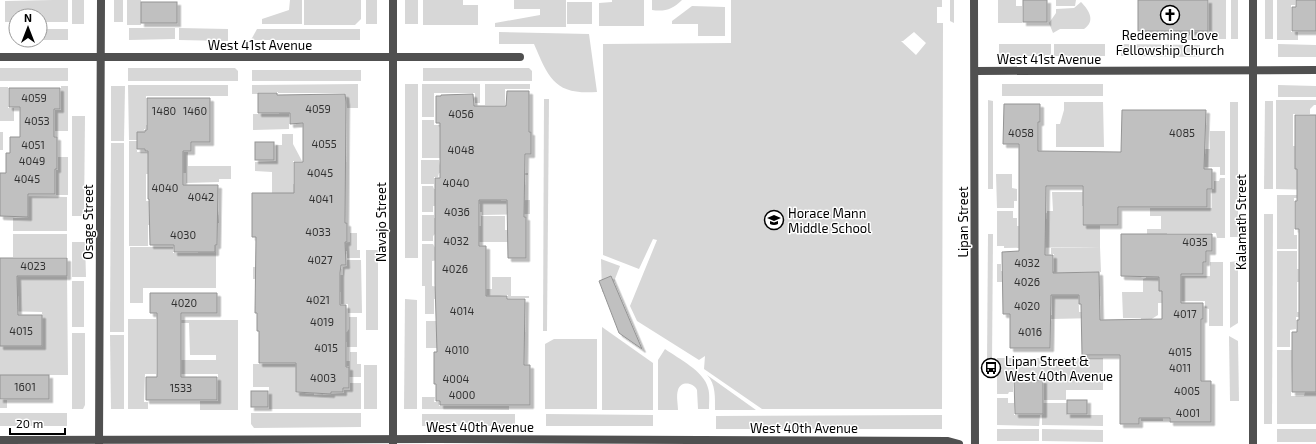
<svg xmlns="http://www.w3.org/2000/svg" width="1316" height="444" font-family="'Exo 2',sans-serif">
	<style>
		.green { fill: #d7d7d7; fill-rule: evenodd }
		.building { fill: #c0c0c0; stroke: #949494; filter: url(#shadow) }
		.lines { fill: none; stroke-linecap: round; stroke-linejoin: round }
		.minor { stroke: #505050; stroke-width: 8 }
		.tertiary { stroke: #505050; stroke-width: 8 }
		.labels { text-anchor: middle; stroke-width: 3; stroke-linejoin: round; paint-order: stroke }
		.number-label { font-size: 11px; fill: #303030 }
		.poi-label { font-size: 13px; fill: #000; stroke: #fff; text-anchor: start }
		.street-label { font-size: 13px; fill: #000; stroke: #fff }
	</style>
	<defs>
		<filter id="shadow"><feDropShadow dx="3.5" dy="3.5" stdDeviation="0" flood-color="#0004"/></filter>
	</defs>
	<rect width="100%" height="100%" fill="#fff"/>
	<g class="green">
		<path d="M53,0h15v22h-28v-6h-24v6h-11v-21z"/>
		<rect x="72" y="0" width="12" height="24"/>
		<rect x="114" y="0" width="9" height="22"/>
		<path d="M127,0h50h-36v25h-14z"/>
		<path d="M290,0h12v24h-40v-5l27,-9z"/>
		<path d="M304,0h57v19l-6,6h-51z"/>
		<rect x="366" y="0" width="11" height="24"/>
		<rect x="405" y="0" width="13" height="24"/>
		<path d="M423,0h40v5h15v20h-55z"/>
		<path d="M514,0h52v27h-71v-4l45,-8v-6h-26z"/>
		<path d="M612,0h32v26h-45v-23l13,-1z"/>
		<path d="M652,0h30c-9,9 -17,12 -30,10z"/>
		<path d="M731,0h211v7h-5v16h6l-1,386h-180l-58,-40 1,-13 -6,4 -62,-39 -7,-15 27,-66 -4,-1 -14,30 -36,-14v-211l128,-1zM914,32l12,11 -10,12 -15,-14h2z"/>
		<path d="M950,0h4v23l-4,-2z"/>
		<path d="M998,0h18v6h6v17h-24z"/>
		<path d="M1056,0h20l-1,6h-19z"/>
		<rect x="1209" y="0" width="17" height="39"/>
		<rect x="1231" y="0" width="7" height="39"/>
		<rect x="1265" y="0" width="8" height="39"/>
		<path d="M1277,0h18v5h-4v27h7v8h-21z"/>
		<rect x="567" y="2" width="25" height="22"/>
		<path d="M1081,2c8,8 15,19 3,27h-24l-7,4 -4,-10 7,-10v-4l18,-1z"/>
		<path d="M692,6l33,1v29h-27v-12h-26v-3z"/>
		<path d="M129,28h46v11l-46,1z"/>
		<path d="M179,28l49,1v12l-49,-1z"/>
		<rect x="40" y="29" width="28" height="11"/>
		<path d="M257,29h103v11h-109z"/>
		<path d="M499,32l90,2 8,58c-42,3 -48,-13 -63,-48h-35z"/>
		<path d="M1172,32h26v8h-61v-5h35z"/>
		<path d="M999,44h52v11h-6v1h-43l-3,-1z"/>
		<rect x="1054" y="44" width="51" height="12"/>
		<path d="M1121,44l79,1v12l-79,-1z"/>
		<path d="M1278,44l38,1v12h-38z"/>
		<rect x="0" y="68" width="68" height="13"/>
		<path d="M128,68h107l3,3v10h-110z"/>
		<path d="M423,68h106l3,3v10h-109z"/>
		<rect x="252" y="70" width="109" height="11"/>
		<path d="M358,84v24h-11l-2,-15h-67v-1h-20v2h-6v-9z"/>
		<rect x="405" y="84" width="13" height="174"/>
		<path d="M422,84h58v19h-5v-10h-41v24h-12z"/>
		<path d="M485,84h45v5h-25v16h-20z"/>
		<rect x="1002" y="84" width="101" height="12"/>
		<path d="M128,85h100v11h-82v29h39v4h-41v3h-7v8h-8z"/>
		<path d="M1278,85l38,1v11h-38z"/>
		<path d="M61,86h7v45h-13v-21h6z"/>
		<path d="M111,86h14l-1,55h-13z"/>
		<path d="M0,87h8v21h6v13h-14z"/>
		<path d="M278,95h11v34l-36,1v-16h26z"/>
		<path d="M544,99h5l-2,232h-4z"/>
		<path d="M988,100l5,1v88h-5z"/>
		<path d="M1276,100h40v5h-2l-4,4v5h-17v32h4l-2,23h2l17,21 -38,-1z"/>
		<path d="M1265,101h8v88h-9z"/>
		<path d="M1064,102h39l1,45h-48v-23h4l4,-14z"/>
		<rect x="1230" y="102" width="8" height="135"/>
		<path d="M72,116h13l-1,100h-12z"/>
		<path d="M422,120h12v5h24l12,9h-30v24h-18z"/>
		<path d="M1210,131h15v44h-5v-8h-33l-37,-18h60z"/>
		<rect x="0" y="132" width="3" height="18"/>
		<path d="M282,134h11v10l9,17h-9v23l9,1 -7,24h-23v-37l-17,-1v-9l21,-1v-16h6z"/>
		<path d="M129,141h8v11h51v14h43v13h-12v3l-33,1v-10l-40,1v27l35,1v8h37l1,13 -71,2v21h-19z"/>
		<path d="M111,143h13v189h-14z"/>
		<path d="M58,157h10v38h-12v-25h2z"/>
		<path d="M421,160h18l1,6h21l42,7h25v2c-30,0 -59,-3 -89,-2l-1,4h-4v7h-13z"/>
		<path d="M996,174h16v14l5,1v12h-3v7h-17z"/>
		<path d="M1220,178h5v60h-8l-1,-5h-49v3l-20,12v-19h14v-13h-11v-8h62v-19h2v-8h5z"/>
		<path d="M422,186h11l1,3 67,-1v13l29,-1v14l-48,1v-3h-2v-8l-47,2v6h-11z"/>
		<path d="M1052,192h32v14h-2v19h18v22l-96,1v-2h-7v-35h16v7h4v8h28v-13h2v-2h6z"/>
		<path d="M1277,195h34v3h-17v37h3v14h-20z"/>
		<path d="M14,196l53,1v34h-54v-13l15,-1v-8h-14z"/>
		<path d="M1264,214h9l-1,210h-8z"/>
		<path d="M422,215h12v3h4v8h43v-10h24v14h13v12h-39v-12h-40l-6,6v5h-11z"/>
		<path d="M350,233h7v17h3v8h-13v-7h-5v-8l8,-1z"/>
		<rect x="13" y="234" width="54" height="23"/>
		<path d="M988,234h5l-1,130h-5z"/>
		<path d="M72,242h13l1,35h-14z"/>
		<path d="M422,244h11l5,9 1,7 -7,1v25l6,1v2h54v-12h19v19h18v2h-21v-3l-9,1v9l-9,-6h-56v15h-9v-28h-3z"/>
		<path d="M198,246h18v42h-73v15h-13v-56h43v6h25z"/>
		<path d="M1100,247l1,25h-23l1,40 19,-1v7l-47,1v-4h1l-1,-43 3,-1v-17h-3v-6z"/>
		<rect x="366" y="250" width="12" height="80"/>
		<path d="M1277,251h20v18h19v13h-19v30h19v5h-20v12l-6,1v17h-13z"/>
		<path d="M1146,253l11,23h53v-14h13v64h-14v-17l-4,-1v-7h-35v2h-12v12l-8,5h-9v-2h-18l-1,-26h21v-13l3,-1z"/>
		<path d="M601,259l19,7 -10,26h-8z"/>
		<path d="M347,260h14l1,53h-14v-9h-7v-12h-45v-13h-43v-12h26l21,8h43v-8l4,-1z"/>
		<path d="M1238,261v62l-8,5v-66z"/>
		<path d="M997,264h4v7l41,1 -39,10h-6z"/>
		<path d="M0,274l67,2 1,99h-68v-29h42v-34l-42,-1z"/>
		<rect x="72" y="281" width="12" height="46"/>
		<path d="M405,299l12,1v109h-13z"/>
		<path d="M349,317h8v30h-10v-5h-5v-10h5l2,-3z"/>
		<path d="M128,319h28v55h-11l-1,28h4v7h-20z"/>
		<path d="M157,320h81v90h-38v-9h18v-27h-61v-14h59v-5h-26l-1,-32h-32z"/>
		<path d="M426,321h12l-1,27h-11z"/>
		<path d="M602,327l51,36v47h-51z"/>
		<path d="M72,333h13v72l-2,4h-11z"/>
		<path d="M110,335h14v74h-13z"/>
		<path d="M1229,336l9,5 1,60h-9z"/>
		<path d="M554,339h43v70h-52v-65z"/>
		<path d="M665,349c14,10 39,22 43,39 2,6 1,14 1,21h-11l-1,-19c-3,-7 -16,-10 -19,0 -2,6 0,14 0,20h-20v-50z"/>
		<path d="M1277,350h35l4,14 -24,1 -1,31h13l1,-4h11v32h-39z"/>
		<path d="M350,352h7v12h4v13h-12v-11h-6v-5h7z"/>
		<path d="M997,358h106v32h-37v10h-22v-20h-31v12h-4l-1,2h-11z"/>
		<path d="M253,364h43v29h18v2l30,-2v-3h6v-7h11v26h-92v-22h-16z"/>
		<rect x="364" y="365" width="13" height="44"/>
		<path d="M707,375l49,35h-41c0,-12 1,-26 -8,-35z"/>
		<path d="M422,397h13l-1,5h5v4h70v4l-87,-1z"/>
		<path d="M997,398h11v5h6v12h26l-1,11 -42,-1z"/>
		<rect x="0" y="400" width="7" height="8"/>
		<path d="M1141,401h21l1,20h-22z"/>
		<path d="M1042,403h25v12h36v11l-61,-1z"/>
		<rect x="0" y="413" width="67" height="13"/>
		<path d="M251,413h110v14l-107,1 -3,-4z"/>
		<rect x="422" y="414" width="93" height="12"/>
		<path d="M546,414l107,1v11h-107z"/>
		<path d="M942,415v14h-226v-13z"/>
		<rect x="997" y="429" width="42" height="12"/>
		<path d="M1042,429l61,1v12l-61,-1z"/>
		<rect x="1277" y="429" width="39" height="13"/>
	</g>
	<g class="building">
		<rect x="1023" y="0" width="24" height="22"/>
		<rect x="1138" y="0" width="70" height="31"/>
		<path d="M1296,0h20v31h-24v-24h4z"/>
		<rect x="141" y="2" width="36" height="21"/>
		<path d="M9,88h51v21h-6v28h3v32h-2v25h-27v23l-28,-1v-43h6v-20h4v-16h10v-30h-11z"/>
		<path d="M507,91h22v41h2v22h-6l-1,63h2v41h-18l-1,-58h-28v46h7v50h21v3h18l-1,66h6v40h-90v-4h-4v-17h-2v-32h3l-2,-69v-105h5v-55h-4v-27h5v-1l32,-1 1,12h32z"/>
		<path d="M258,93h19v2l68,-1 1,8 -1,121h2v19h-2l1,23h-5l-1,8v32h6v62h3v21h-6v4h-12v2l-35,-2v-29h-37v-32h-2v-18h-2l1,-76h-4v-44h42v-31h9v-39l-13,1v-11h-32z"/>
		<path d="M147,98h63v44h-19v9h-8v34h35l-1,60h-2v7h-41v-7h-24l-1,-46h-1v-48h-3v-2h-8v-17h8v-2h2z"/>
		<path d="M1004,104h36v18h-2v29l83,1 1,-42h84l-2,59h8v20h-5v18h-89v18h-35v-39h-37l-1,69h8v18l46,-1 1,48 62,-1v-28h-3v-14l-38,-1v-42h91v17h-6v11h-3v12h-22v29h22v16h-2v62h10v41h-41v-4h-31v6h-19v-69h-38l-1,-51h-2v-9h-28l-1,53h-40v-34h-7l-1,-62 17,-1v-107h-16z"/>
		<path d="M1295,115h21v277h-24v-60h5v-12h2v-91h-4v-28h2v-32h-2z"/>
		<rect x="255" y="142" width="19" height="18"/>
		<path d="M0,258h67v18h-50l1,39h24v31h-42z"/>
		<path d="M611,276l31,73 -23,-16 -20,-52z"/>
		<path d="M150,293h67v20h-36v64h36v23h-71v-23h11v-64h-7z"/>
		<rect x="0" y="375" width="49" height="24"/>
		<path d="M1014,380h29v34h-28z"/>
		<rect x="251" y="391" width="17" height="16"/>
		<rect x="1067" y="400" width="20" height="14"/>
	</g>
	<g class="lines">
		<g class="minor">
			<path d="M393,0v443"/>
			<path d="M0,57h520"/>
			<path d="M975,71l341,-1"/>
			<path d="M0,440l436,-1 512,2 11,3"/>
			<path d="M99,444l2,-444"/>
			<path d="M1253,444v-444"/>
		</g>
		<path class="tertiary" d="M974,0l1,444"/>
	</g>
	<defs>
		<g id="church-ring" transform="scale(1)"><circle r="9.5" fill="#fff" stroke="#000" stroke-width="1.5"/><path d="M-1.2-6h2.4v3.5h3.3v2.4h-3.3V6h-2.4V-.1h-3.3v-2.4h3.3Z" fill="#000"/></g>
		<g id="school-ring" transform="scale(1)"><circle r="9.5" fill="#fff" stroke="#000" stroke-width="1.5"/><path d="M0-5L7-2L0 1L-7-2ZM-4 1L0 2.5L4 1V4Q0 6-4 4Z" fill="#000"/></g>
		<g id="bus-ring" transform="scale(1)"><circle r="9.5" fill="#fff" stroke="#000" stroke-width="1.5"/><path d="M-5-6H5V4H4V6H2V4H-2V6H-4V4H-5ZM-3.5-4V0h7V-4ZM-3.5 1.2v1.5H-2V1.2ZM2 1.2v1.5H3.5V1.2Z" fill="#000"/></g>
	</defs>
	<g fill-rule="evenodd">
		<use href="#church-ring" x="1170" y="15"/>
		<use href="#school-ring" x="774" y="220"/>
		<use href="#bus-ring" x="991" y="368"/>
	</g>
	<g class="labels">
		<g class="number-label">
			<text x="34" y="102">4059</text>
			<text x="318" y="113">4059</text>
			<text x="164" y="115">1480</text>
			<text x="195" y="115">1460</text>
			<text x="461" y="118">4056</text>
			<text x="37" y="125">4053</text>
			<text x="1021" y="137">4058</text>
			<text x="1182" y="137">4085</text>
			<text x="324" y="148">4055</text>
			<text x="33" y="149">4051</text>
			<text x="461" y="154">4048</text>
			<text x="32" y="165">4049</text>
			<text x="320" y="177">4045</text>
			<text x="27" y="183">4045</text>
			<text x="456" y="187">4040</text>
			<text x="165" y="192">4040</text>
			<text x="201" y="201">4042</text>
			<text x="321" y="203">4041</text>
			<text x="457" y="216">4036</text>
			<text x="318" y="236">4033</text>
			<text x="183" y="239">4030</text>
			<text x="456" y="245">4032</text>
			<text x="1195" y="246">4035</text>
			<text x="320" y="264">4027</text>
			<text x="1027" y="267">4032</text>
			<text x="33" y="270">4023</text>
			<text x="455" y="273">4026</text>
			<text x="1027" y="286">4026</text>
			<text x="318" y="304">4021</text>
			<text x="184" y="307">4020</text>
			<text x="1027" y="310">4020</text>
			<text x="462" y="315">4014</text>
			<text x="1185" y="318">4017</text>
			<text x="322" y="326">4019</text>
			<text x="21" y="335">4015</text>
			<text x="1030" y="336">4016</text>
			<text x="326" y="352">4015</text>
			<text x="457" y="354">4010</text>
			<text x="1180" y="356">4015</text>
			<text x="1180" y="372">4011</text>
			<text x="323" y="382">4003</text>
			<text x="456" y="383">4004</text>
			<text x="25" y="391">1601</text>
			<text x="181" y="392">1533</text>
			<text x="1187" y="395">4005</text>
			<text x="462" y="399">4000</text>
			<text x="1188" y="417">4001</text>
		</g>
		<g class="poi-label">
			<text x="1170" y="40" text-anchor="middle">Redeeming Love<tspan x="1170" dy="15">Fellowship Church</tspan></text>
			<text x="788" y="218">Horace Mann<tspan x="788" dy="15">Middle School</tspan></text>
			<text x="1005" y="366">Lipan Street &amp;<tspan x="1005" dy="15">West 40th Avenue</tspan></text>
		</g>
		<g class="street-label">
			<text x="260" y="50">West 41st Avenue</text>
			<text x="1049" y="64">West 41st Avenue</text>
			<text transform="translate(88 222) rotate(-90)" y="5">Osage Street</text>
			<text transform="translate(381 222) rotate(-90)" y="5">Navajo Street</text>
			<text transform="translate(963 222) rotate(-90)" y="5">Lipan Street</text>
			<text transform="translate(1241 222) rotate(-90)" y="5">Kalamath Street</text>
			<text x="480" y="432">West 40th Avenue</text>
			<text x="804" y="433">West 40th Avenue</text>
		</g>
	</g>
	<g transform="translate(28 28)"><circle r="19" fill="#ffffff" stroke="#999999"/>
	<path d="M0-3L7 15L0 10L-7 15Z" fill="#000000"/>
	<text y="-6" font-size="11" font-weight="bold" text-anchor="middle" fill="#000000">N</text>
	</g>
	<path d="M10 428v6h55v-6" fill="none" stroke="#000000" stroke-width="2"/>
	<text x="16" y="428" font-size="12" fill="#000000" stroke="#ffffff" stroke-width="3" paint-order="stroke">20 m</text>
</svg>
